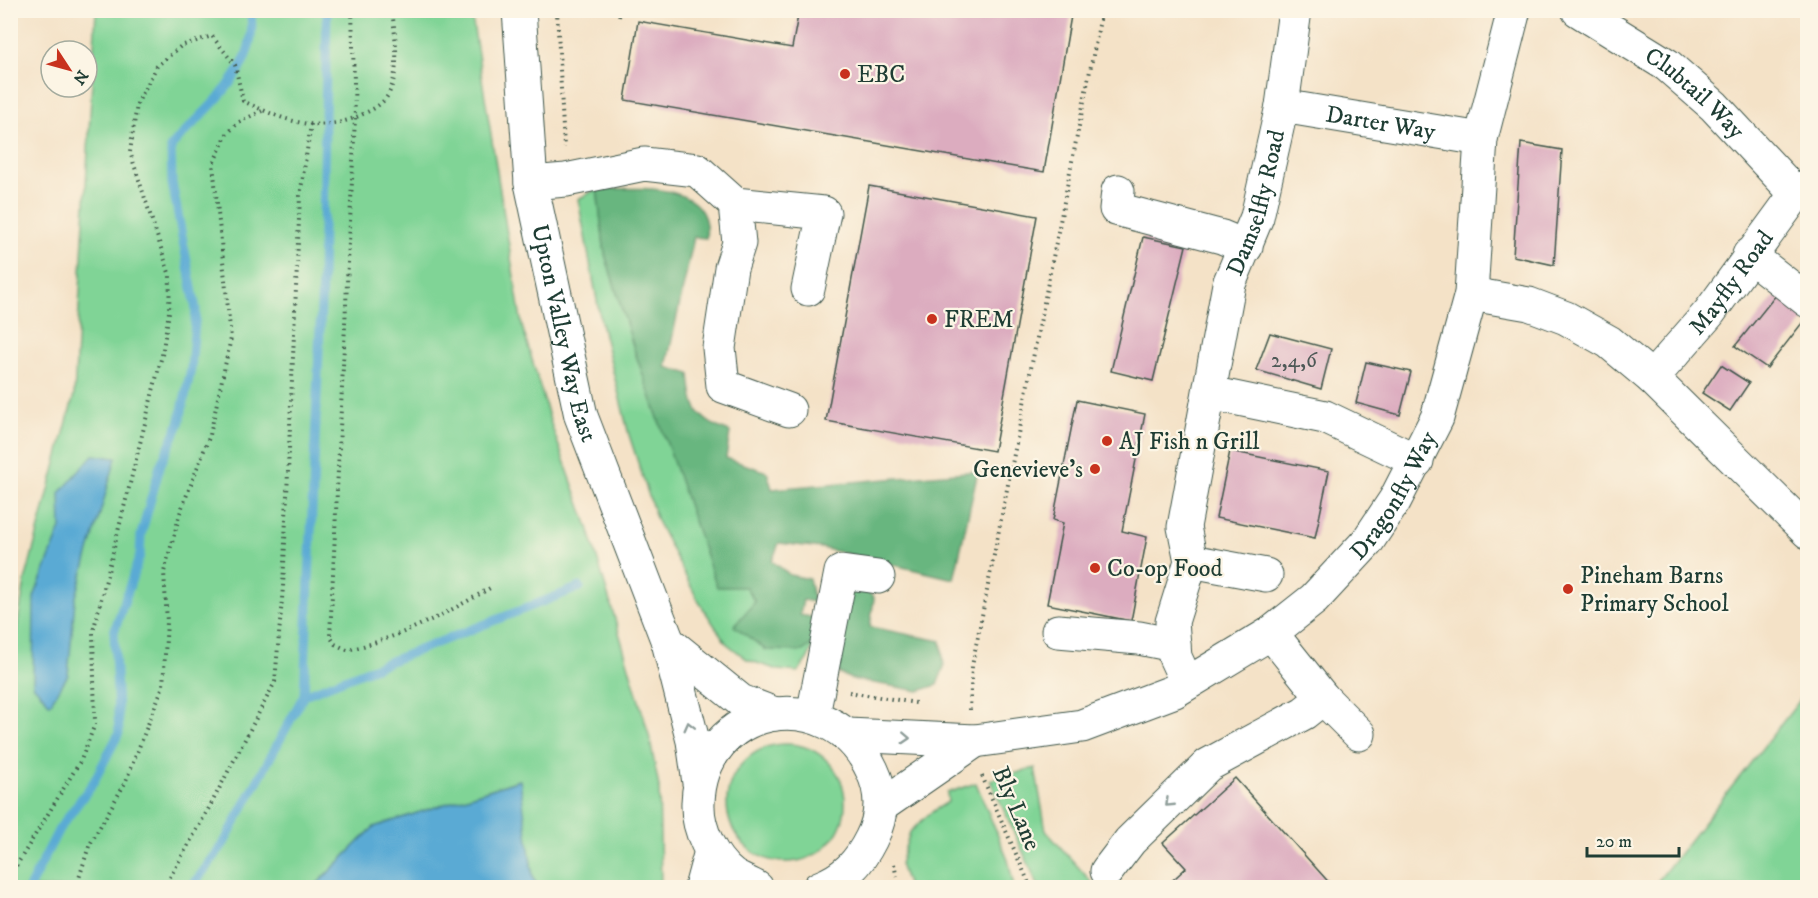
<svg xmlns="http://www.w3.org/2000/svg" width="1818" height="898" font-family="'IM FELL DW Pica',serif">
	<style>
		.green { fill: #80d496; stroke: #508865; stroke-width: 1.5 }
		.forest { fill: #68b67f; stroke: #447a5a; stroke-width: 1.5 }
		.water { fill: #5aaad4; stroke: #3c7484; stroke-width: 1.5 }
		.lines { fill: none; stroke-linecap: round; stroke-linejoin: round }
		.stream { stroke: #5aaad4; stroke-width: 9 }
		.building { fill: #dcacbf }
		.minor-casing { stroke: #3f564a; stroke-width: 35 }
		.path { stroke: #3f564a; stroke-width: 4; stroke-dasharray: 1.5 4.5; stroke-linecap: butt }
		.minor { stroke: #fff; stroke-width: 33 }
		.oneway { stroke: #8f9e9a }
		.poi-dot { fill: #c8321e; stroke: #fcf5e5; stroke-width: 2 }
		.labels { text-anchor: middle; stroke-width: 4.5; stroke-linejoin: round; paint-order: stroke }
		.number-label { font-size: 21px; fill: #4e5957 }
		.poi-label { font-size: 24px; fill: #1f3d34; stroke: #fcf5e5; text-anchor: start }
		.street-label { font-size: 24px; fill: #1f3d34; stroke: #fcf5e5 }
	</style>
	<rect width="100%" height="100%" fill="#fcf5e5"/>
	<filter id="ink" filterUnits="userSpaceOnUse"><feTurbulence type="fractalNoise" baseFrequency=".0167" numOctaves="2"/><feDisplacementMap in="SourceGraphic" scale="12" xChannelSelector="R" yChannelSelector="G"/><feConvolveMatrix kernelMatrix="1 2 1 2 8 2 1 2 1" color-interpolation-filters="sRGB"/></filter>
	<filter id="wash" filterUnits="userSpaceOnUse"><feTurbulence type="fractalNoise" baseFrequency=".008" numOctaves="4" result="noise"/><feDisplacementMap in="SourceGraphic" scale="24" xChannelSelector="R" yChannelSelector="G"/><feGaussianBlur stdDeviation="1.35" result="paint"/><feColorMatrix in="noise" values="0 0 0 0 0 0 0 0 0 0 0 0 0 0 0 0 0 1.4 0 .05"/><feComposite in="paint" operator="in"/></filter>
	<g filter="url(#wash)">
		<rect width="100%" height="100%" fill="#f4e2c7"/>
		<g class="green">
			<path d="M96,11h375l51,315 30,101 36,100 61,208 10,52 2,97 -3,4 -119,-1 -6,-8 -14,-99 -145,47 -60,60 -303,1v-225l14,-82 49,-186z"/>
			<path d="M597,189l8,65 30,98 63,179 48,56 9,15 59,40 -6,16 -10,14 -20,-2 -30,-10 -22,-17 -27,-41 -42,-81 -28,-86 -27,-108 -24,-128z"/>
			<path d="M1807,690v197h-154l144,-183z"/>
			<circle cx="786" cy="803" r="59"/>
			<path d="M1035,768l11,63 50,56h-57l-49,-107z"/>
			<path d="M976,783l32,77 6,27h-106l-8,-23 10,-32 20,-19 18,-11 -1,-9z"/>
		</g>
		<g class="forest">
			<path d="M597,189c36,0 116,-10 109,49l-12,-1 -28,130 24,7c3,33 5,46 40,58l-4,26 41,14 5,17 206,-18 -24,108 -132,-31 -43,-5 -7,18 18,14 19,4 5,23 -11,-2 -3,15 17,3 -3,24 -11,9 -37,-1 -32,-24 21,-24 -9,-15h-29l-82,-235 -30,-98z"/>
			<path d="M858,591h9l7,7 -4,29 71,14 3,26 -7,18 -18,6 -68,-12 -12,-6 -4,-13 10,-63z"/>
		</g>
		<g class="water">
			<path d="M93,455l23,3 -41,142 -7,75 -18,29 -17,-19 1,-88 27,-69 -1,-35z"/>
			<path d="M520,780l13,99 6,8h-225l60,-60z"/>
		</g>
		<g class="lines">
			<g class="stream">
				<path d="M304,695l18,-414 5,-271"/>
				<path d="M29,888l30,-59 34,-46 26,-50 -5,-101 26,-77 1,-20 19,-69 19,-42 12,-55 5,-60 -24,-126 -1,-36c33,-38 92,-78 79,-137"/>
				<path d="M191,888l33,-45 80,-148 276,-108"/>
			</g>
		</g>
		<g id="blocks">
			<g class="building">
				<path d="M799,10h273l-28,162 -419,-72 13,-79 154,27z"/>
				<path d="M1521,143l41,7 -8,115 -41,-9z"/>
				<path d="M869,186l168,30 -43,235 -168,-30z"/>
				<path d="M1143,237l43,9 -33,135 -42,-10z"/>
				<path d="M1776,295l30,23 -39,50 -32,-22z"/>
				<path d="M1270,333l61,16 -10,40 -65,-19z"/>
				<path d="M1366,362l45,10 -11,43 -44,-12z"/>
				<path d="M1721,365l28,18 -19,28 -28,-18z"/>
				<path d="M1077,400l68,14 -23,117 25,6 -16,84 -84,-17 16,-81 -10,-3z"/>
				<path d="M1230,451l99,20 -14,67 -99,-20z"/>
				<path d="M1235,778l99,110h-170l22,-20 -23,-25z"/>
			</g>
		</g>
	</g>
	<g filter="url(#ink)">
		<use href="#blocks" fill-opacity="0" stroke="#3f564a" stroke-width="1.5"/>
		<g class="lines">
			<g class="minor-casing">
				<g id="minor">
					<path id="s1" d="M519,10l12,173 50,233 87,226 25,99 6,42"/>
					<path id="s2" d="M1578,10l89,55 47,41 82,88"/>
					<path id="s3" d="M1282,106l199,33"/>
					<path d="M531,183l35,-3 78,-16 53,6 38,34 4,39 -8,25 -12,80 4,38 66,24"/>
					<path d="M1118,191l-2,18 106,28 24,10"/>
					<path d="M735,204l89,9 -16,76"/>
					<path d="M1749,255l59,46"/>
					<path d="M1471,294l58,10 37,14 43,24 43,36 156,154"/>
					<path id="s4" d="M1652,378l57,-65 87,-119 12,-8"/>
					<path d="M1210,393l115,24 92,44"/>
					<path id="s5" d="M1191,561l-7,-34 45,-243 28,-67 25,-111 13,-96"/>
					<path d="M1058,631l81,7 35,7"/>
					<path d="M668,642l73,59 34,13"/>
					<path d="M1187,683l-12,-26 -3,-35 19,-61 75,14"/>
					<path d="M1323,698l36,36"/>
					<path d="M813,715l28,-143 37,5"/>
					<path id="s6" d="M848,735l127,6 107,-15 93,-35 96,-58 43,-34 53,-57 28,-42 42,-82 34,-124 10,-155 33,-129"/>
					<path d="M881,806l94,-65"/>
					<path d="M1107,871l23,-30 78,-76 96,-52 19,-15 -52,-65"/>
					<path d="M701,888l10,-37"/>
					<path d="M757,888c-8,-5 -18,-8 -25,-13 -20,-16 -35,-46 -34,-72 3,-100 132,-124 174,-33 11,23 11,46 -1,69 -12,24 -26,39 -52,49"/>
				</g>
			</g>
			<g class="path">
				<path d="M289,10l2,3 7,-3"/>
				<path d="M352,10l3,108 -25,518 5,8 12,6c50,-11 99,-36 143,-62"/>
				<path d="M557,10l7,138"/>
				<path d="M619,17l1,-7"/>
				<path d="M849,692l67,11v3"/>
				<path d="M970,710l2,-44 130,-656"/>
				<path d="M982,776l49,112"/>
				<path d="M894,864l5,24"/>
				<path d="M10,876l71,-116 14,-36 -2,-92 69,-277 7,-43 1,-36 -40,-124 7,-48 20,-38 24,-20 31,-10 23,29 8,36c43,20 77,35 122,12 9,-4 20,-11 24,-20 12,-26 6,-56 3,-83"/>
				<path d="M76,888l13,-42 36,-63 38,-97 4,-64 -3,-50 17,-62 29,-75 21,-97 -18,-174 14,-30 12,-12 23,-11"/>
				<path d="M164,888l45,-80 66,-126 8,-95 17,-391 11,-72"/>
				<path d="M1805,888l3,-3"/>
			</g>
			<use href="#minor" class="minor"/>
		</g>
		<defs><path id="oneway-chevron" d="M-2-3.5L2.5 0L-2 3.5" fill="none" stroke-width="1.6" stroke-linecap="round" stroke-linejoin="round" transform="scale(1.5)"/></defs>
		<g class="oneway">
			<use href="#oneway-chevron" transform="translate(689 726) rotate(-104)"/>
			<use href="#oneway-chevron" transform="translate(906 738) rotate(3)"/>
			<use href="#oneway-chevron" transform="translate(1169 803) rotate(136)"/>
		</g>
	</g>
	<g class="poi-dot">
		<circle cx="845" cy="74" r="6"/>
		<circle cx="932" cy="319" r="6"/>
		<circle cx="1107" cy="441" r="6"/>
		<circle cx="1095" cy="469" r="6"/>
		<circle cx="1095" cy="568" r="6"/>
		<circle cx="1568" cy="589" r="6"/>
	</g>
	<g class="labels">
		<g class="number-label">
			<text x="1294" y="367">2,4,6</text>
		</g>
		<g class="poi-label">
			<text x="857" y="82">EBC</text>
			<text x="944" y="327">FREM</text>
			<text x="1119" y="449">AJ Fish n Grill</text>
			<text x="1083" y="477" text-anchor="end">Genevieve's</text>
			<text x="1107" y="576">Co-op Food</text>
			<text x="1580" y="583">Pineham Barns<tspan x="1580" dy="28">Primary School</tspan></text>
		</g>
		<g class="street-label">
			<text dy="8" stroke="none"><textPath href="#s2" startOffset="144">Clubtail Way</textPath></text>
			<text dy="8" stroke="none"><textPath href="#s3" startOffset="100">Darter Way</textPath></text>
			<text dy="8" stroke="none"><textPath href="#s5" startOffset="368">Damselfly Road</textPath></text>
			<text dy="8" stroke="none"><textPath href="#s4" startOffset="124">Mayfly Road</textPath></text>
			<text dy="8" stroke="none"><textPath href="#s1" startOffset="327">Upton Valley Way East</textPath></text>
			<text dy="8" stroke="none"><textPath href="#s6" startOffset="633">Dragonfly Way</textPath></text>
			<text transform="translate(1017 808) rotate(67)" y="8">Bly Lane</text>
		</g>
	</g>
	<rect width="1818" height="898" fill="none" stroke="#fcf5e5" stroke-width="36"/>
	<g transform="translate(69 69) rotate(126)"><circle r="28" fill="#fcf5e5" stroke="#a4ab9e" stroke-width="1.5"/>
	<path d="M0-4.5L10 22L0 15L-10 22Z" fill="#c8321e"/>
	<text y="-9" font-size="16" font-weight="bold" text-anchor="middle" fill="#1f3d34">N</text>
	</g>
	<path d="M1587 847v9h92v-9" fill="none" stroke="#1f3d34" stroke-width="3"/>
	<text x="1596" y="847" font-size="18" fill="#1f3d34" stroke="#fcf5e5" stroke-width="4.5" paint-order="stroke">20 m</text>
</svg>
